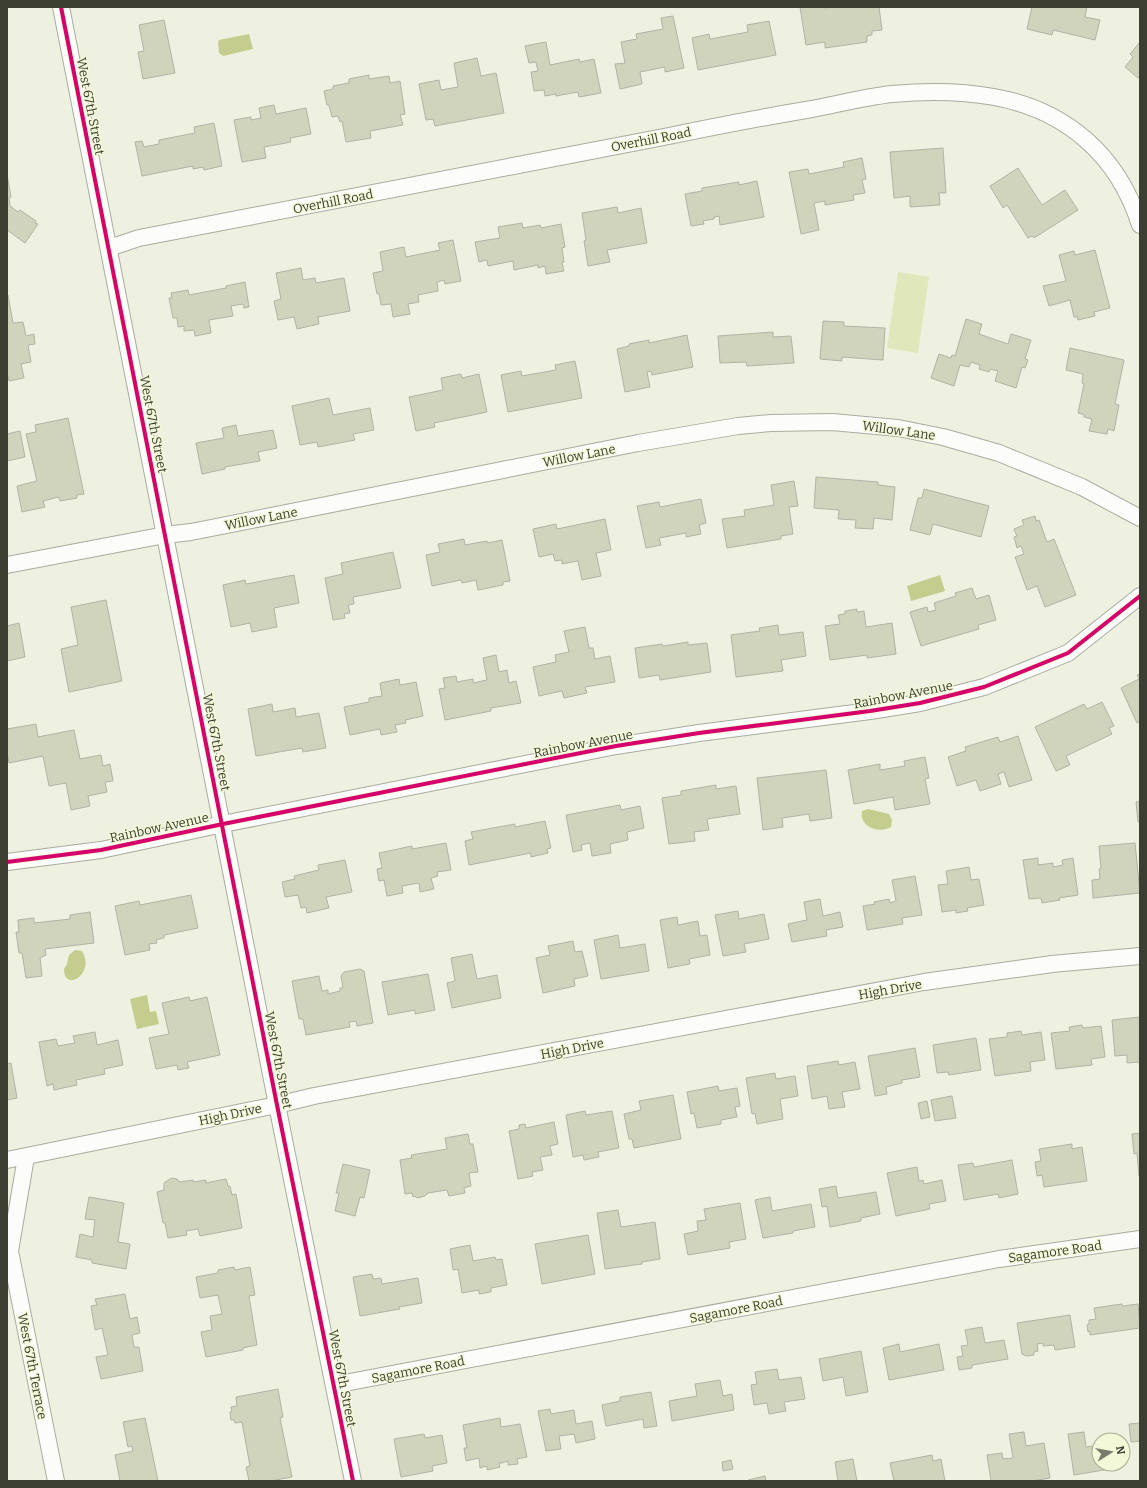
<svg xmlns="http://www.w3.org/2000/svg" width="1147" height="1488" font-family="Bitter,serif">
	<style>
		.green { fill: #dfe7bb }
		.water { fill: #c4cd8d }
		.building { fill: #d0d4bc; stroke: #b1b3a6 }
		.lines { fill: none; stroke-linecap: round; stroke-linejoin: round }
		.minor-casing { stroke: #a9ac9e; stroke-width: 18 }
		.minor { stroke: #fcfdfa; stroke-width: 16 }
		.cycleway-casing { stroke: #f3f9d8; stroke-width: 6 }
		.cycleway { stroke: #d6006c; stroke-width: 4 }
		.labels { text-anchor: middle; stroke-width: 3; stroke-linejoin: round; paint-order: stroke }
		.street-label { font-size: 13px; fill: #3b3e31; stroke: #f3f9d8 }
	</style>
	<rect width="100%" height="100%" fill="#eef1e0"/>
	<path class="green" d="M898,272l31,5 -11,76 -31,-5z"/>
	<g class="water">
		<path d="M249,34l4,15 -30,7 -4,-3 -1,-10 1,-3z"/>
		<path d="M940,575l5,16 -34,10 -4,-15z"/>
		<path d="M868,809l21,5 3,6 -1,7c-12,7 -32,0 -29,-16z"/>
		<path d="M75,950l7,1c14,23 -18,42 -18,18l3,-5 2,-9z"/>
		<path d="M147,995l3,17 6,-1 3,13 -22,5 -7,-30z"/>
	</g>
	<g class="building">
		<path d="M800,7h22l1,1 10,-1h46l3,23 -10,1v4l-5,1v6l-42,6v-6l-19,3z"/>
		<path d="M1032,7h55l-2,10 15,3 -5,20 -42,-10 -1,5 -25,-6z"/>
		<path d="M673,16l11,52 -19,4v-5l-25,5 2,12 -22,5 -5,-25 10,-1 -4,-21 16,-3 -1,-5 27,-5 -2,-11z"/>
		<path d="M164,20l11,53 -32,6 -5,-27 6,-1 -5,-26z"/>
		<path d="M769,21l7,34 -78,15 -6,-32 17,-4 1,5 38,-7 -1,-7z"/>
		<path d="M546,42l4,23 29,-6 1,3 14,-3 7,34 -22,4 -1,-5 -22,4v-2l-11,2 -1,-6 -10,1 -3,-19 7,-1 -2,-9 -7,1 -4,-17z"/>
		<path d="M1140,42v34l-2,2 -13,-11 8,-10 -3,-3z"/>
		<path d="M477,58l4,18 15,-3 8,40 -69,13 -2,-7 -7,1 -7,-36 20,-4 2,10 17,-3 -4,-24z"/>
		<path d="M369,75v4l20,-3 1,7 10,-2 5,33 -5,1 3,10 -33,6 1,7 -25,4 -4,-21 -2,1 -2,-6 -6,1 -3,-12h-2l-3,-14 9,-2v-3l16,-3v-4z"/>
		<path d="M274,105l2,9 30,-6 5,26 -21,4 1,4 -27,5 2,11 -24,4 -8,-42 17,-3v3l10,-2 -2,-10z"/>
		<path d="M214,123l8,43 -18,4 -1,-3 -10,2v-3l-51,10 -7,-34 7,-1 2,6 15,-3v-4l36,-7 -1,-6z"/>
		<path d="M943,148l3,45h-7l1,12 -30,2v-11l-16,2 -4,-46z"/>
		<path d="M862,158l4,21 -4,1 3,13 -12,2 1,5 -29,5v-4l-11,2 5,27 -18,4 -12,-62 19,-3 1,5 35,-7 -1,-5z"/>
		<path d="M1018,168l24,37 23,-15 13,20 -44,28 -2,-2 -4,2 -21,-33 -4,3 -13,-22z"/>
		<path d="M7,174l4,23 -2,1 1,8 8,6 2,-2 16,11 -1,2 3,1 -13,19 -18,-13z"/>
		<path d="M757,181l7,36 -44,8 -1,-9 -5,1v2l-11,2 1,3 -13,2 -6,-32 17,-3v-3l37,-6v3z"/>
		<path d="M617,207l1,6 23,-5 6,35 -40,7 3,12 -22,4 -4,-25 2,-1 -4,-27z"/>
		<path d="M522,223l1,5 17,-3 1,3 20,-4 4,23 -3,1 2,14 -2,1 2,8 -18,3 -1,-8 -7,2v-3l-24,5 -1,-9 -25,5 -1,-6 -8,2 -4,-20 25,-4 -2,-11z"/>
		<path d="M453,240l8,41 -16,3 -1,-4 -7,2 1,9 -20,4 1,7 -11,2 2,10 -17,3 -2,-13 -10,1 -2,-12 -2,1 -4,-21 10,-2 -3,-19 24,-5 2,10 34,-7 -2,-7z"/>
		<path d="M1095,250l15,58 -16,4 1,4 -17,4 -1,-3h-3l-4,-17 -21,6 -6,-20 23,-5 -7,-26 15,-4 1,4z"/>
		<path d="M301,268l2,12 12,-2 1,5 28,-5 6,33 -32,6 1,7 -22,5 -3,-12 -16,3 -4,-19 7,-2 -5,-26z"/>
		<path d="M245,282l4,25 -5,1 -1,-4 -12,2 2,10 -24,4 2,13 -16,3 -1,-6 -10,1v-5l-6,1 -1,-9h-4l-4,-20h3l-1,-5 17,-3 1,5 37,-7v-2z"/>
		<path d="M7,295h1l5,28 10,-1 3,14 8,-2 1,10 -7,1 3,17 -10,2 3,14 -15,3 -2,-9z"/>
		<path d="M966,319l16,5 -3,10 29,10 3,-10 20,6 -6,19 3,1 -3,8 -3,-1 -6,21 -21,-7 3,-10 -8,-2 -1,3 -10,-3 1,-4 -9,-3 -2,5 -9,-2 -6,21 -23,-8 8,-24 12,4 1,-3 3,1z"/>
		<path d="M823,321l21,1v4l41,2 -2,32 -41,-3v4l-22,-2z"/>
		<path d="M773,332v5l18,-1 3,27 -47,3 -1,-4 -26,1 -2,-27z"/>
		<path d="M687,335l6,32 -41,8 -1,-4 -4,1 3,15 -25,5 -8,-43 12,-3v-2l20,-4v3z"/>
		<path d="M1070,348l54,12 -9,44 4,1 -5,26 -6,-2 -1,5 -18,-3 3,-12 -8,-2 1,-2 -7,-2 6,-29 -2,-1 1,-9 -17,-4z"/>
		<path d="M575,361l7,37 -74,14 -7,-37 20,-4 1,5 34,-6 -1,-5z"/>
		<path d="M461,374l1,4 17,-4 8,38 -53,11 1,4 -19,4 -7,-34 34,-7 -2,-12z"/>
		<path d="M329,398l4,17 37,-7 4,22 -21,4 2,6 -37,7 -1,-5 -17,3 -8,-39z"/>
		<path d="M68,418l16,76 -7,1v3l-17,3 -1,-4 -16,4 2,6 -23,5 -5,-26 20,-5 -11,-47 10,-2 -1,-7z"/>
		<path d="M236,425l2,11 35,-6 4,18 -19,4 2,9 -35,6v2l-23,5 -6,-31 28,-5 -2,-10z"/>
		<path d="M20,431l5,26 -18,4v-27z"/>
		<path d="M816,477l62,5v3l17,2 -3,33 -18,-2 -1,11 -18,-1 1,-8 -18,-1 1,-9 -25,-2z"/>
		<path d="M794,481l4,25 -9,1 4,27 -12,2v3l-54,9 -5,-29 23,-3 -1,-6 30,-5 -3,-20z"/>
		<path d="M924,489l65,17 -8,31 -48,-13 -3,11 -20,-5 8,-32h4z"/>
		<path d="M701,499l5,24 -7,2 2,9 -15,3v-4l-27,5 2,7 -15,3 -9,-42 22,-4 1,5z"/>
		<path d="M1035,516l1,5 3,-1 8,22 7,-3 22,56 -31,12 -8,-21 -10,4 -12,-33 9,-3 -3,-8 -4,2 -3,-11 3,-1 -3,-7 10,-4 -2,-5z"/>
		<path d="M605,519l6,31 -15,3 5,23 -19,4 -4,-19 -16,3v-4l-7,1 -2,-7 -14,3 -6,-28 23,-5 1,5z"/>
		<path d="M464,539l1,6 22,-4v2l15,-3 8,41 -7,1v3l-25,5 -2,-10 -14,3 -1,-3 -29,6 -6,-31 14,-3 -2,-8z"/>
		<path d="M393,552l8,36 -48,9 1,7 -6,1 2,8 -6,1 1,4 -12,2 -8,-42 18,-4 -2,-11z"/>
		<path d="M294,575l5,28 -25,5 3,19 -25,5 -2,-9 -19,4 -8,-42 22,-5 1,4z"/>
		<path d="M972,588l4,11 13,-4 7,25 -18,5 1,4 -58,17 -11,-34 17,-5 1,5 8,-2 -2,-7 22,-7 -1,-3z"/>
		<path d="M106,600l16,81 -53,11 -8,-43 17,-4 -7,-38z"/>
		<path d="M857,609v3l7,-1 2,16 26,-4 4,31 -29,4v-3l-37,5 -5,-34 15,-2 -2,-9 7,-1v-3z"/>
		<path d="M19,623l6,34 -18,4v-35z"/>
		<path d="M778,625l1,10 24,-3 3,24 -25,4 2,11 -47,6 -5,-42 29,-4 -1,-3z"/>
		<path d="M585,627l4,21h4l2,11 15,-3 5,26 -30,5 2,6 -23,5 -2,-7 -23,5 -6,-29 23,-5 -1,-7 14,-3 -5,-21z"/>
		<path d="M688,642v3l19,-2 4,29 -51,8 -1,-5 -20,3 -4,-30 27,-4 1,2z"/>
		<path d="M496,655l3,17 8,-2 2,13 7,-2 5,22 -30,5v3l-46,9 -6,-31 6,-1 -2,-10 13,-2 1,6 16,-3v4l14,-3 -4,-22z"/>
		<path d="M1140,674v48l-3,1 -16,-35 18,-9 -2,-4z"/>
		<path d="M399,679l1,6 16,-3 7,34 -18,4 1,3 -11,2 2,7 -16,3 -1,-6 -30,6 -6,-28 25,-5v-4l13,-2 -2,-13z"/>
		<path d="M1102,702l12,24 -5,2 3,6 -46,22 4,9 -14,6 -21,-44 49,-23 3,5z"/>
		<path d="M272,704l1,8 22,-4 1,9 23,-4 7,35 -23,4 -1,-4 -46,8 -8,-47z"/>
		<path d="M36,724l2,13 36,-7 6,29 21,-4 2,11 7,-2 3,17 -8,1 2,10 -19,4 2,10 -19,4 -5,-27 -17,3 -6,-30 -34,7 -2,-10v-24z"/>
		<path d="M1018,736l14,44 -23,7 -5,-15 -6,2 3,10 -21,7 -4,-11 -19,6 -9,-29 18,-6 -1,-4 33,-10 2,5z"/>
		<path d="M925,757l4,21 -4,1 5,25 -35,6 -2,-13 -39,7 -6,-34 32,-6v6l25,-4 -1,-5z"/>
		<path d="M826,770l6,48 -22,3 -1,-7 -27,4 1,9 -20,3 -6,-52z"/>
		<path d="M716,785v4l20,-3 4,28 -33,5 2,11 -15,2 1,9 -26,3 -7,-46 19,-3v-4z"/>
		<path d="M1140,801v21h-2l-2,-20z"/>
		<path d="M620,805l1,5 19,-4 4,22 -17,4 1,8 -18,4 1,9 -19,3 -2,-13 -9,2 1,5 -9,2 -7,-37z"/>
		<path d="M545,821l6,27 -4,1 1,4 -17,4v-4l-62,12 -4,-24 8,-2 -2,-7 44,-8v3z"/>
		<path d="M446,843l5,27 -14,2 1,4 -7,2 3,11 -14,3 -1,-9 -17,3 1,7 -16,3 -3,-16 -5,1 -2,-12 5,-1 -3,-15 33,-7v3z"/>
		<path d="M1135,843l5,50 -47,5 -1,-18 8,-1 -1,-10h2l-2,-23z"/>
		<path d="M1038,858v7l15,-2v4l10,-2 -1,-5 11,-2 5,37 -19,3 1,2 -18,3 -1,-5 -12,1 -6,-39z"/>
		<path d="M345,860l7,32 -26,5 3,11 -22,5 -1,-6 -5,1 -3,-13 -13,2 -3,-15 13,-3 -1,-3 25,-6 -1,-5z"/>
		<path d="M969,867l2,13 8,-1 5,26 -17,3 1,3 -12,2v-3l-14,2 -4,-27 10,-1 -2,-13z"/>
		<path d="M915,876l7,39 -20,3 1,6 -36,6 -4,-24 12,-2 -1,-2 15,-3 1,4 6,-2 -4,-21z"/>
		<path d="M191,895l7,33 -34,7v3l-8,2 1,3 -8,1 1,6 -25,5 -10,-49 24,-5 1,4z"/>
		<path d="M820,899l3,17 17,-4 3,15 -17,3 1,6 -35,6 -4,-18 19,-4 -3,-18z"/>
		<path d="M738,911l1,8 25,-5 5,25 -25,5 2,8 -23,4 -8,-41z"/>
		<path d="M90,912l4,31 -49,6 1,6 -6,3 2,18 -16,2 -4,-25h-3l-3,-21h3l-1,-12 16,-2v5l36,-4v-4z"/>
		<path d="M677,917l1,8 20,-4 2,15 7,-1 3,20 -21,4 1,5 -22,4 -8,-48z"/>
		<path d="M618,935l2,13 25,-4 4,27 -48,8 -7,-39z"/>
		<path d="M573,941l2,11 7,-1 6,25 -14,3 1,7 -32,7 -7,-35 14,-3 -2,-9z"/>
		<path d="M472,954l5,25 20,-4 4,23 -49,10 -5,-25 8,-2 -4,-23z"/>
		<path d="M360,969l4,2 9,52 -16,3 -1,-5 -7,1 1,5 -44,8 -3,-16h-4l-7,-38 27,-5 3,15 6,-1v4l12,-3v-3h3l-2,-12 3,-4z"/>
		<path d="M428,974l7,36 -20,4v-4l-27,5 -6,-33z"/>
		<path d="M189,997l1,4 17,-4 13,58 -33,7 2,6 -11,2 -1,-5 -21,4 -7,-31 20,-4 -7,-31z"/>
		<path d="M1140,1017v45l-13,1v-8l-12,1 -3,-36z"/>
		<path d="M1082,1025l1,3 18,-2 4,31 -14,2 1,6 -36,4 -5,-36 19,-2 -1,-4z"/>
		<path d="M1021,1031l1,4 19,-3 4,28 -15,2 1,9 -36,5 -6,-37 18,-2v-4z"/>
		<path d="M95,1032l2,13 21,-5 5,25 -19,4 1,5 -29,6 1,5 -23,5 -1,-6 -6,2 -8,-44 17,-3 2,7 17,-3 -2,-7z"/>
		<path d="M976,1038l5,32 -32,5 -1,-3 -11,1 -4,-28z"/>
		<path d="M915,1048l5,29 -18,3v3l-16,4 1,7 -12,2 -7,-40z"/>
		<path d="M838,1061l1,4 16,-3 5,27 -18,3 3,15 -16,2 -2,-13 -15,3 -5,-33z"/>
		<path d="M11,1063l6,35 -10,2v-36z"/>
		<path d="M775,1073l1,6 19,-3 3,20 -18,3 3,20 -26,5 -2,-11 -3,1 -6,-36z"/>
		<path d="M718,1086l1,5 18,-3 3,18 -5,1 2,10 -16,3v4l-24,4 -3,-15 -3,1 -4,-22z"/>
		<path d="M673,1095l8,44 -47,9 -2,-9h-3l-5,-25 17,-4 -2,-9z"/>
		<path d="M952,1096l4,22 -21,3 -4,-21z"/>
		<path d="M927,1101l3,16 -9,2 -3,-16z"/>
		<path d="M585,1111l1,4 26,-4 7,37 -21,4 1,5 -15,3 -1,-5 -10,2 -7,-42z"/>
		<path d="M554,1122l4,22 -8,2 2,9 -12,2 3,13 -11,2 1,4 -15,3 -9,-48 10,-2v-4l6,-1 1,4z"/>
		<path d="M1140,1133v43h-1l-2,-23 -3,1 -2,-20z"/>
		<path d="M468,1134l2,10h3l5,28 -9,1 2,13 -7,2 1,5 -16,3 -2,-6 -19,3 -3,3 -8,2 -2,-2 -2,1 -1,-4 -7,1 -5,-34 12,-2 -1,-3 36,-6 -2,-11z"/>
		<path d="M1072,1144v5l10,-2 5,34 -43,6 -2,-12 -5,1 -2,-14 6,-1 -2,-12z"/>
		<path d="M1012,1160l6,34 -19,4 -1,-4 -34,6 -6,-35 15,-2 1,4z"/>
		<path d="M343,1164l27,6 -6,28 -4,-1 -5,19 -20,-5 4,-18h-3z"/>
		<path d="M917,1167l2,14 4,-1 1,4 18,-4 4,21 -17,3 1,5 -34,7 -9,-43z"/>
		<path d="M172,1178l5,1 3,3 13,-2v2l13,-2v3l20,-4 2,7h2l2,9 4,-1 6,34 -42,8 -2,-7 -12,2 1,4 -19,3 -3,-15h-2l-6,-31 7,-2v-6l1,-2z"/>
		<path d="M836,1186l2,12 38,-6 4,22 -19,4v3l-31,6 -3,-21 -5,1 -3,-18z"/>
		<path d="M89,1197l35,6 -6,39 12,2 -4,25 -34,-6v-3l-16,-3 4,-23 13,3 2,-17 -10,-1z"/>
		<path d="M770,1197l2,14 39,-7 4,23 -22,4v2l-30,5 -8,-38z"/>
		<path d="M740,1203l6,36 -17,3 1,6 -42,7 -4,-21 14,-3 -1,-10 9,-1 -2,-11z"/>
		<path d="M618,1210l3,17 34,-5 5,37 -18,3v2l-37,5 -8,-56z"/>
		<path d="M588,1235l7,39 -53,10 -7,-40z"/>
		<path d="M470,1245l3,16 22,-4 1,3 6,-1 5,26 -16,3v4l-12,2v-4l-17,3 -4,-24 -5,1 -3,-21z"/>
		<path d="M234,1267l1,3 15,-3 5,28 -6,1 8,49 -14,3v2l-37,7 -5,-25 11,-2 -2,-14 12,-2 -4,-19 -18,3 -4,-21 22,-4v-3z"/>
		<path d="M372,1274l1,5 8,-1 1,6 36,-6 4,25 -23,4 1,2 -40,7 -7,-39z"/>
		<path d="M125,1294l5,25 7,-2 3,16 -8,2 2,12h5l4,24 -42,8 -5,-22 12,-2 -6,-27 -7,2 -4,-24 6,-1 -2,-6z"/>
		<path d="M1122,1304l1,2 15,-2 2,24 -50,7v-4l-2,1 -1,-7 2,-1v-4l7,-1 -2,-11z"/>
		<path d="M1070,1315l5,32 -20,3 -1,-5 -11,1v-3l-6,1 1,7 -4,1v3l-8,1 -4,-2 -5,-31z"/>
		<path d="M982,1327l3,16 19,-3 4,19 -36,6v3l-13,2 -2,-13 6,-1 -2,-10 7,-1 -3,-15z"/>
		<path d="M899,1344l1,8 39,-8 5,26 -55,10 -6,-32z"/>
		<path d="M861,1351l7,41 -22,4 -3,-19 -20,4 -4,-22z"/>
		<path d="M777,1369l2,11 22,-3 4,22 -21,3 2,9 -17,3 -2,-11 -13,2 -3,-20 6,-1 -2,-12z"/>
		<path d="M720,1380l3,16 9,-2 2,16 -62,11 -3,-20 28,-5 -2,-12z"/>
		<path d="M278,1389l5,28 -3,1 12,59 -22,4h-21l-3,-14 4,-1 -8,-44 -7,1 -1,-3h-3l-1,-8 2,-1 -1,-4 6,-1 -1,-9z"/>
		<path d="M651,1392l6,34 -13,2 -1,-9 -37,7 -4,-21 18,-4v-4z"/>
		<path d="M550,1409l1,5 23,-4 2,14 16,-3 3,18 -19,4 -2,-9 -15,2 2,13 -15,2 -8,-40z"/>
		<path d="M145,1418l13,63h-38l-5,-26 18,-4 -1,-5 -4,1 -5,-25z"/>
		<path d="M500,1418l1,9 19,-3 7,33 -10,2 1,5 -10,1v-4l-6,2h-3l1,4 -13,3v-4l-7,2 -1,-10 -13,3 -2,-13h3l-4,-23z"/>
		<path d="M1140,1423v18l-9,1 -2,-18z"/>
		<path d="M1024,1432l2,14 18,-3 6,35 -18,3h-41l-4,-26 15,-2 1,6 10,-1 -4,-24z"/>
		<path d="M1084,1432l2,15 13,-2v19l24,1 -19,3v2l-30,5 -6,-41z"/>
		<path d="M424,1434l1,4 17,-3 5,28 -15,3 1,5 -32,6 -7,-38z"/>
		<path d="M932,1455l1,6 8,-2 4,22h-51l-4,-18z"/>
		<path d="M853,1459l4,22h-19l-3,-19z"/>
		<path d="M731,1460l2,9 -10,2 -1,-9z"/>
		<path d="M765,1476l1,5h-18v-1z"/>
	</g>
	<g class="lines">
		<g class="minor-casing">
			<g id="minor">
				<path d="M61,7l216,1098 76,376"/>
				<path d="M109,248l30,-10c176,-34 353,-68 530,-102 48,-10 95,-19 143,-27 26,-5 53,-12 80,-15 33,-3 69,-3 102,3 72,13 124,58 146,128"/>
				<path d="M7,565l158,-30 26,-3 447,-89 100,-17 33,-3 61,-1 66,6 45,9 56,16 83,34 58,31"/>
				<path d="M7,862l94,-12 122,-26 393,-78 83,-13 171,-22 50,-8 64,-16 84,-34 72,-57"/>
				<path d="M7,1160l270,-55 37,-9 610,-114 128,-18 88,-8"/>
				<path d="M7,1245l3,6 46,230"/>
				<path d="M10,1251l16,-94"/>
				<path d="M334,1385l665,-126 141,-20"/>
			</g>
		</g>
		<use href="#minor" class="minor"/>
		<g class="cycleway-casing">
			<g id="cycleway">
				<path d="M61,7l216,1098 76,376"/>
				<path d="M7,862l94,-12 122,-26 393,-78 83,-13 171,-22 50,-8 64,-16 84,-34 72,-57"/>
			</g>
		</g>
		<use href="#cycleway" class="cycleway"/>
	</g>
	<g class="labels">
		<g class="street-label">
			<text transform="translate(91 106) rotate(79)" y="5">West 67th Street</text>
			<text transform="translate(651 139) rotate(-11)" y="5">Overhill Road</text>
			<text transform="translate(333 201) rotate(-11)" y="5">Overhill Road</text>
			<text transform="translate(154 424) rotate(79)" y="5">West 67th Street</text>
			<text transform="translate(899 430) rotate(8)" y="5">Willow Lane</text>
			<text transform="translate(579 455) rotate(-11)" y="5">Willow Lane</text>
			<text transform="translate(261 518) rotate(-11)" y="5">Willow Lane</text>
			<text transform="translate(903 694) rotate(-11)" y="5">Rainbow Avenue</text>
			<text transform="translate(217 742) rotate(79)" y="5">West 67th Street</text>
			<text transform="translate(583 743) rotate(-11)" y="5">Rainbow Avenue</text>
			<text transform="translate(159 827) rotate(-12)" y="5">Rainbow Avenue</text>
			<text transform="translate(890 989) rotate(-10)" y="5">High Drive</text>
			<text transform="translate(572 1048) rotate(-11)" y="5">High Drive</text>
			<text transform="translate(279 1060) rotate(79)" y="5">West 67th Street</text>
			<text transform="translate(230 1114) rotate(-12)" y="5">High Drive</text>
			<text transform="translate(1055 1251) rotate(-8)" y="5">Sagamore Road</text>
			<text transform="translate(736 1309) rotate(-11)" y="5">Sagamore Road</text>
			<text transform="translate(33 1366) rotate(79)" y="5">West 67th Terrace</text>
			<text transform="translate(418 1369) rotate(-11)" y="5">Sagamore Road</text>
			<text transform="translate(343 1378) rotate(79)" y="5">West 67th Street</text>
		</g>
	</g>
	<rect width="1147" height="1488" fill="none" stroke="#3b3e31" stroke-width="16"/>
	<g transform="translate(1111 1452) rotate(79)"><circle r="19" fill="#f3f9d8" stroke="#a9ae95"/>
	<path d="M0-3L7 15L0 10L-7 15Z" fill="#7a7d6e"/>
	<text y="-6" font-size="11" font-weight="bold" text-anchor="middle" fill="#3b3e31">N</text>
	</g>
</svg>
